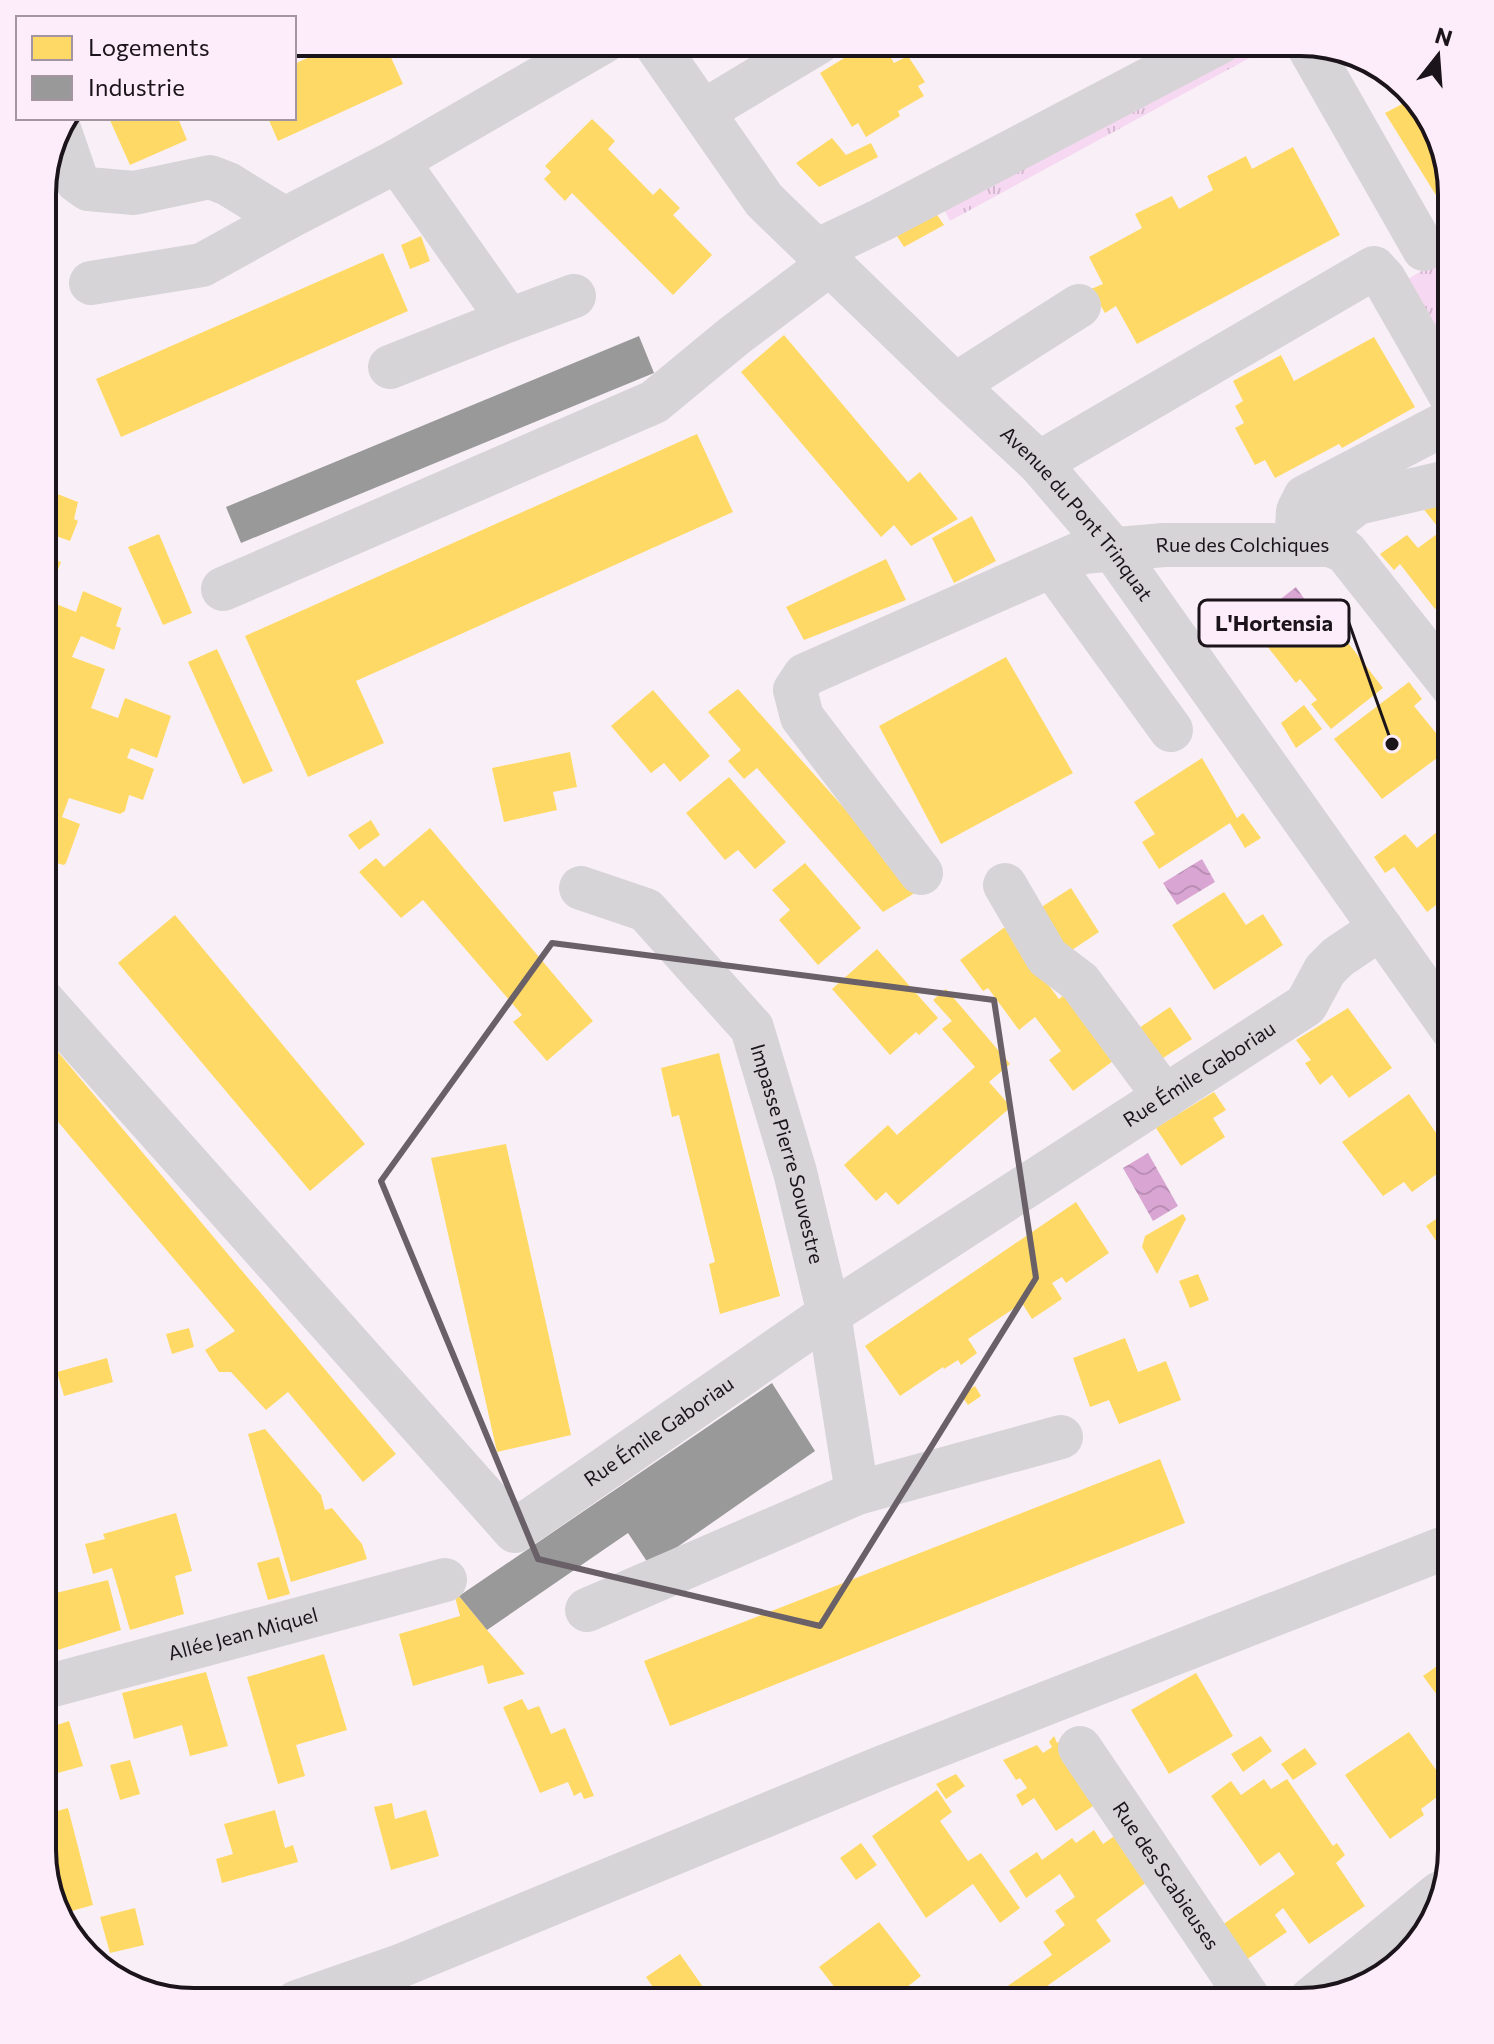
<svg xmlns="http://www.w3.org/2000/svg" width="1494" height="2044" font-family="Commissioner,sans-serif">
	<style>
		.grass { fill: url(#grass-tufts) }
		.water { fill: url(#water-waves) }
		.homes { fill: #ffd966 }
		.industry { fill: #999 }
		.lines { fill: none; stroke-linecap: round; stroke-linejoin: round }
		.path { stroke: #d6d3d6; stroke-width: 5; stroke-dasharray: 4 4; stroke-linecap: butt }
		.minor { stroke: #d6d4d6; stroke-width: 44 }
		.marked { fill: none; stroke: #696167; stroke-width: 6; stroke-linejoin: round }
		.labels { text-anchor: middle; stroke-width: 8; stroke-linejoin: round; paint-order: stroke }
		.street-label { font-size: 20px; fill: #1b141a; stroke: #fdecfa }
		.rim { fill: none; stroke: #1b141a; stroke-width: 4 }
		.leader { fill: none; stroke: #1b141a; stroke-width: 3 }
		.callout-dot { fill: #1b141a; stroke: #fdecfa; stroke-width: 3 }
		.callout { fill: #fdecfa; stroke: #1b141a; stroke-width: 3 }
		.callout-label { font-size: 22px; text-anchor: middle; font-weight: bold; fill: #1b141a }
	</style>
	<defs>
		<pattern id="grass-tufts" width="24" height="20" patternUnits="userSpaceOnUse" patternTransform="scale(2)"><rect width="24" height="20" fill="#f7d8f3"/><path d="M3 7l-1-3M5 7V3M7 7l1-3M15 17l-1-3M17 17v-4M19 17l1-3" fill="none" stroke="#d3b8d0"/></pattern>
		<pattern id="water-waves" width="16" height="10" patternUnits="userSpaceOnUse" patternTransform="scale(2)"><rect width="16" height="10" fill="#d9a6d3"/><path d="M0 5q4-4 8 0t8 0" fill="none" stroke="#ba8eb5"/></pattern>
	</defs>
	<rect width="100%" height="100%" fill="#f9f0f7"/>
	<g class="grass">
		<path d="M1242,42h37l-329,179 -10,-19z"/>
		<path d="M1452,253v100l-44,-74z"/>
	</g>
	<g class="water">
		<path d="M1296,587l14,20 -36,27 -14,-19z"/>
		<path d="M1202,859l13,23 -38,23 -14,-22z"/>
		<path d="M1148,1153l30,53 -25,15 -30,-53z"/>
	</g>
	<g class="homes">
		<path d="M343,42h41l19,42 -125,57 -10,-23h26v-54z"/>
		<path d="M870,42h12l12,21 14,-7 17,26 -7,4 6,10 -26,15 2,5 -34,21 -8,-14 -6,4 -32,-54z"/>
		<path d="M1412,99l19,19 21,76v27l-67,-108z"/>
		<path d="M109,118h69l9,22 -57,25z"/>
		<path d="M592,119l23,22 -7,8 45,46 7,-7 20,20 -7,7 39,40 -39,40 -101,-102 -7,8 -21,-22 7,-7 -6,-6z"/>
		<path d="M832,138l14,17 25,-12 7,14 -59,30 -23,-24z"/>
		<path d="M1293,147l47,88 -203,109 -21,-38 -11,7 -14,-24 12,-5 -14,-27 53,-29 -7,-14 37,-18 7,13 34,-19 -6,-14 39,-20 6,13z"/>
		<path d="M931,206l13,19 -40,22 -13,-20z"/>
		<path d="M421,236l9,25 -20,8 -9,-24z"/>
		<path d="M383,253l25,58 -287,126 -25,-58z"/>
		<path d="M784,335l124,147 12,-10 38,47 -47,27 -17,-21 -13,12 -140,-165z"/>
		<path d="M1374,337l41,70 -73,41 -3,-4 -64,34 -10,-18 -10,5 -20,-37 9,-5 -9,-17 8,-5 -10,-20 48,-26 13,26z"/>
		<path d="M697,434l36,78 -377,169 28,62 -76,34 -63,-141z"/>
		<path d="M42,488l36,14 -4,17 4,2 -8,20 -28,-10z"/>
		<path d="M1452,495v100l-17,14 -35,-45 -6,6 -14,-16 27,-19 11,13 23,-17 -23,-29z"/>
		<path d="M972,516l24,45 -42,22 -22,-45z"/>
		<path d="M159,534l33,79 -29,12 -35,-78z"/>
		<path d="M42,554l19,8 -15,38 30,12 7,-21 39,17 -6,18 5,2 -7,22 -33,-14 -9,21 33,12 -14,39 27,10 7,-20 46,18 -14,42 -26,-10 -4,10 27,11 -11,31 -14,-5 -4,16 -5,3 -51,-16 -7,19 18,7 -14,39 -2,2 -19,-5 -2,7z"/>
		<path d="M886,559l20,41 -102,40 -18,-33z"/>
		<path d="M1313,611l27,34 6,-5 37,48 -52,41 -20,-25 6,-4 -17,-21 -4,4 -29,-37z"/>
		<path d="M217,649l56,122 -30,13 -55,-122z"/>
		<path d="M1006,657l67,116 -132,71 -62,-118z"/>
		<path d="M1409,682l13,17 -8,7 35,43 -67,50 -48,-60z"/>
		<path d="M738,689l180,202 -35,21 -126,-144 -13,11 -16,-18 13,-11 -33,-38z"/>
		<path d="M653,690l57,66 -30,26 -16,-19 -13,10 -40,-47z"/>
		<path d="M1304,705l18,24 -26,19 -15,-25z"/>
		<path d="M570,752l7,35 -24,5 4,18 -53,12 -12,-54z"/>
		<path d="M1202,758l35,60 6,-5 18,25 -16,10 -15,-25 -71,46 -17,-27 13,-8 -21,-32z"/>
		<path d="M729,777l57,65 -31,27 -17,-19 -13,10 -39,-47z"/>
		<path d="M371,820l9,15 -21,15 -11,-15z"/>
		<path d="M1452,820v73l-25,19 -33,-45 -9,6 -11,-16 31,-23 12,14z"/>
		<path d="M430,828l163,193 -46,40 -34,-39 9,-7 -99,-115 -22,18 -42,-46 17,-14 8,9z"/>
		<path d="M805,863l56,65 -43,37 -39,-45 11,-10 -18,-20z"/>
		<path d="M1071,888l28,44 -30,20 -29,-44z"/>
		<path d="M1224,892l22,33 17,-11 20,31 -69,45 -42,-65z"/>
		<path d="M175,915l190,229 -55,47 -192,-228z"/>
		<path d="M1005,927l54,72 9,-7 49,66 -44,33 -24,-31 12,-9 -26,-34 -16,13 -31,-42 -5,3 -23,-31z"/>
		<path d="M877,949l61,69 -19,17 -3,-3 -26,23 -58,-66z"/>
		<path d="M946,989l64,75 -21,18 22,25 -113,98 -12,-13 -10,9 -32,-36 44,-40 9,10 78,-68 -33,-38 10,-8 -19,-21z"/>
		<path d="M1170,1007l22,32 -32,21 -21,-32z"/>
		<path d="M1348,1008l44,60 -43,30 -17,-23 -12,10 -15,-22 6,-3 -15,-20z"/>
		<path d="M42,1033l354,421 -33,28 -75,-90 -22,18 -35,-38h-12l-14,-22 30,-19 -193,-228z"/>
		<path d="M719,1053l61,243 -60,18 -11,-50 6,-2 -36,-147 -7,2 -11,-49z"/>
		<path d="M1214,1092l12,18 -13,8 12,19 -44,29 -25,-38z"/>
		<path d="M1409,1094l39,56 -3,2 7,11 -40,29 -8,-10 -21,14 -41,-54z"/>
		<path d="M506,1144l65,291 -74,17 -66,-294z"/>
		<path d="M1076,1202l33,51 -43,30 -4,-6 -10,6 10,16 -30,20 -10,-16 -54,36 9,14 -16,12 -3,-5 -14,9 -1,-2 -43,29 -35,-50z"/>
		<path d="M1452,1208v92l-4,-5 4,-3 -15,-24 12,-8 -23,-34z"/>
		<path d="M1183,1214l3,5 -29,55 -15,-27 3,-11z"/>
		<path d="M1198,1274l11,26 -19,8 -11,-27z"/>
		<path d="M189,1328l5,19 -22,7 -6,-20z"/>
		<path d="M1125,1338l13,34 28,-11 15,39 -62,24 -10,-24 -19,7 -17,-49z"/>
		<path d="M107,1358l6,24 -49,14 -7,-24z"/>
		<path d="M975,1386l6,10 -13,9 -7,-10z"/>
		<path d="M265,1429l56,66 4,15 7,-2 30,36 5,15 -76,23 -43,-148z"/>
		<path d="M1160,1459l25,64 -515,203 -26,-65z"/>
		<path d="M176,1513l16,58 -17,5 9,38 -54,16 -18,-62 -19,6 -8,-30 20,-5 -2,-5z"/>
		<path d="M279,1557l11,37 -22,6 -11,-37z"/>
		<path d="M51,1573l5,20 52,-13 13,50 -76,24 -3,-13v-65z"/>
		<path d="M459,1596l28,34 38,44 -37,10 -5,-19 -70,21 -14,-52 61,-18 -5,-19z"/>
		<path d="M324,1654l23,76 -51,15 9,31 -27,8 -31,-107z"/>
		<path d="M1452,1662v30l-12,7 -17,-23 17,-12 3,5z"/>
		<path d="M206,1672l22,74 -38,10 -8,-31 -48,14 -12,-46z"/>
		<path d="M1196,1673l37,63 -64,38 -38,-64z"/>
		<path d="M522,1699l6,11 11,-4 12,28 14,-6 29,68 -10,3 -3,-7 -7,4 -6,-14 -28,11 -37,-86z"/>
		<path d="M69,1721l14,45 -36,10 6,19 -11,4v-69z"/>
		<path d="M1409,1732l40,56 -28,21 3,6 -34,24 -45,-64z"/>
		<path d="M1054,1736l3,7 3,-2 39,61 -43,29 -22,-33 -12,8 -6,-11 11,-7 -7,-10 -4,2 -13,-20 34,-15 6,8 9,-6 -3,-5z"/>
		<path d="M1261,1736l11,15 -29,21 -12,-18z"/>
		<path d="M1305,1748l12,16 -24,16 -12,-16z"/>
		<path d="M130,1760l10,34 -20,6 -10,-35z"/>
		<path d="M956,1774l9,12 -19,13 -10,-15z"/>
		<path d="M1264,1779l7,10 16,-10 46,67 4,-3 8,12 -9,8 29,43 -56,38 -26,-36 -8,7 12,17 -47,32 -25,-34 80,-56 -16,-22 -19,14 -49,-70 20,-15 10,14z"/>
		<path d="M937,1790l15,22 -12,9 28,40 13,-8 39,55 -20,15 -27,-39 -47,34 -54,-82z"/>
		<path d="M392,1803l3,16 31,-9 13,46 -48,14 -17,-63z"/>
		<path d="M68,1808l25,97 -32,9 -19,-73v-26z"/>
		<path d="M275,1810l10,38 8,-3 5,17 -76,21 -6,-24 17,-5 -9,-30z"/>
		<path d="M1094,1830l9,14 13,-9 31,47 -51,38 15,21 -71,50 8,11h-43l-6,-10 53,-37 -9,-13 22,-17 -10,-14 20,-14 -15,-23 -34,24 -17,-27 28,-19 5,8 30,-22 4,5z"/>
		<path d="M861,1843l16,22 -21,15 -16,-22z"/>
		<path d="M135,1908l9,37 -34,8 -10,-36z"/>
		<path d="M879,1922l42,54 -33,26h-42l-27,-35z"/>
		<path d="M680,1954l23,33 10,15h-17l-4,-6 -9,6h-20l-17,-25z"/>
		<path d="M743,1989l7,11 13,-8 7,10h-46z"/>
		<path d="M538,1993l4,9h-26v-1z"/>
	</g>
	<g class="industry">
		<path d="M639,336l15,37 -413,170 -15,-36z"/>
		<path d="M772,1383l43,68 -165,115 -22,-33 -141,97 -28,-34z"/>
	</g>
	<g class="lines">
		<path class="path" d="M217,2002l37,-13"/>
		<g class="minor">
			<path id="s1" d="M654,42l110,158 191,185 84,78 73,85 340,481"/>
			<path d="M1306,42l118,207"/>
			<path d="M704,111l115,-69"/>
			<path d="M58,126l19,55 11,8 46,4 76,-16 18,7 57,35 112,-58 206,-119"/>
			<path d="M818,250l63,-30 339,-178"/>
			<path d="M91,283l111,-18 83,-46"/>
			<path d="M509,320l65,-24"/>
			<path d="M390,367l119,-47 -112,-159"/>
			<path d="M955,385l124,-79"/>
			<path d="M1039,463l335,-195 10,11 68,119"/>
			<path d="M1296,544l2,-33 7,-14 145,-76 2,-4"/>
			<path d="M1296,544l24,-12 37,-29 95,-22"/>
			<path d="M1053,567l118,163"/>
			<path d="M223,589l431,-187 80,-66 97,-73"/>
			<path id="s2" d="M921,873l-119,-156 -7,-27 10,-15 278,-123 81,-7h165l16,6 107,135"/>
			<path d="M1005,885l42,72 33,25 85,115"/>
			<path id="s3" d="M581,888l65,22 106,118 43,144 34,142 28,179"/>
			<path id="s4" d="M42,1000l473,531 314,-217 477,-309 19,-35 13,-13 43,-29"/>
			<path d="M587,1610l270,-117 204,-56"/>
			<path id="s5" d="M42,1688l403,-108"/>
			<path id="s6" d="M1080,1748l171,254"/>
			<path d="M1311,1999l129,-106"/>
			<path d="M297,2002l103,-36 483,-199 569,-222"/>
		</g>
	</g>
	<path class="marked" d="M552,943l442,57 42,278 -216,348 -282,-67 -157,-378z"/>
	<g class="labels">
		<g class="street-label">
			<text dy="7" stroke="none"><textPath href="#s1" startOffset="636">Avenue du Pont Trinquat</textPath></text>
			<text dy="7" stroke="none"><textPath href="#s2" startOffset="706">Rue des Colchiques</textPath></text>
			<text dy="7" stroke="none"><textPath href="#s4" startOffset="1534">Rue Émile Gaboriau</textPath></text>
			<text dy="7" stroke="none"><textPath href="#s3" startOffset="358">Impasse Pierre Souvestre</textPath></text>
			<text dy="7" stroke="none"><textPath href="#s4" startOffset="886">Rue Émile Gaboriau</textPath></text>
			<text dy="7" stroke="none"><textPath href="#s5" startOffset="208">Allée Jean Miquel</textPath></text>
			<text dy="7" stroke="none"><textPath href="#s6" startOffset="154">Rue des Scabieuses</textPath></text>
		</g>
	</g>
	<path d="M0 0H1494V2044H0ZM194 56H1300A138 138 0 0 1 1438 194V1850A138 138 0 0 1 1300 1988H194A138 138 0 0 1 56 1850V194A138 138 0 0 1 194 56Z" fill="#fdecfa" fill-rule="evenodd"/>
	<path class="rim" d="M194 56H1300A138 138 0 0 1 1438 194V1850A138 138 0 0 1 1300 1988H194A138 138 0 0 1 56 1850V194A138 138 0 0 1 194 56Z"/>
	<path class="leader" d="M1392 744L1349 623"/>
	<circle class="callout-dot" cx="1392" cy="744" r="8"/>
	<rect class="callout" x="1199" y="600" width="150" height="46" rx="8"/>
	<g class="callout-label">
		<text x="1274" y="631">L'Hortensia</text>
	</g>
	<rect x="16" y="16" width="280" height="104" fill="#fdecfa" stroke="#a396a0" stroke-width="2"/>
	<rect x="32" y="36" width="40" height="24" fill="#ffd966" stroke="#a396a0" stroke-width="2"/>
	<text x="88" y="56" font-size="24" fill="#1b141a">Logements</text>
	<rect x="32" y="76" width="40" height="24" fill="#999999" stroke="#a396a0" stroke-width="2"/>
	<text x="88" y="96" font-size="24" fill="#1b141a">Industrie</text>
	<g transform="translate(1438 56) rotate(17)" stroke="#fdecfa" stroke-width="6" paint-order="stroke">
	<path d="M0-6L14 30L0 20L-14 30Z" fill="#1b141a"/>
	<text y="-12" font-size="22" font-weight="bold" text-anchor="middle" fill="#1b141a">N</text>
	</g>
</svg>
